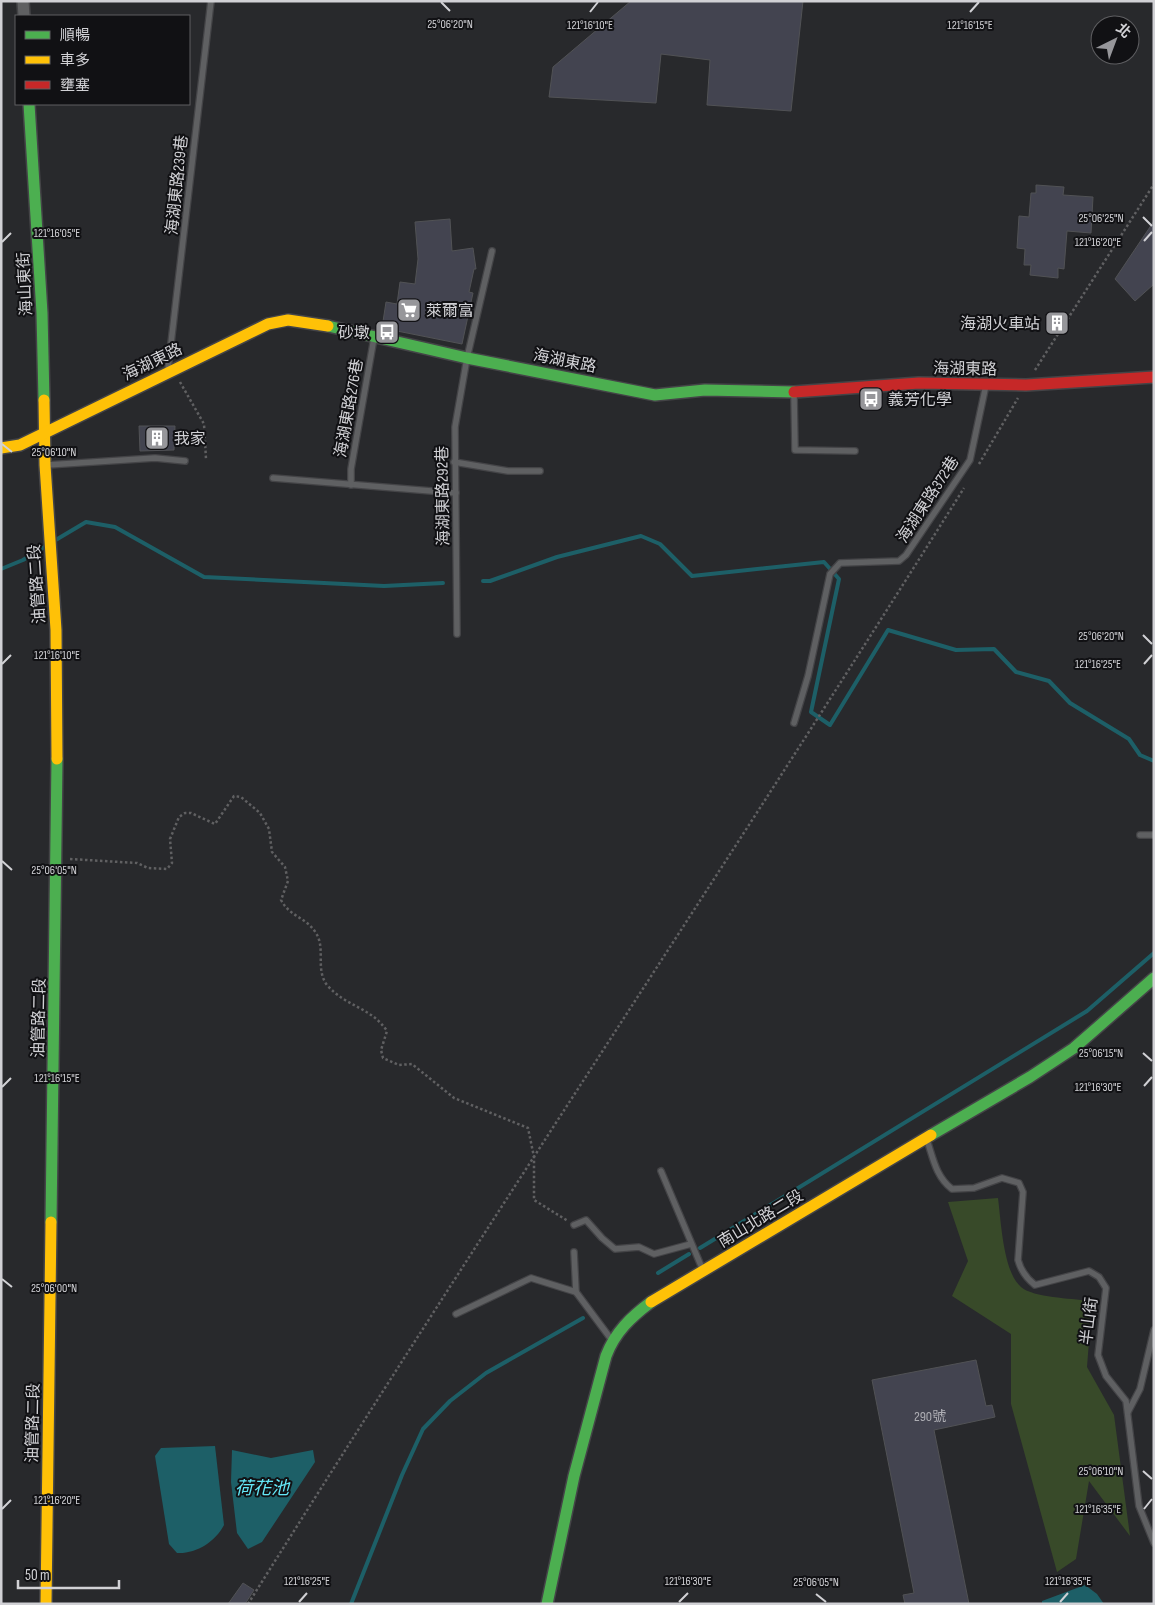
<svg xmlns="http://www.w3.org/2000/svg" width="1155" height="1605" font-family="'Sofia Sans Condensed','Noto Sans TC',sans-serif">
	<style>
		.green { fill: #384a29 }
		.water { fill: #1d5f67 }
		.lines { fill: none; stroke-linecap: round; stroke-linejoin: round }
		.stream { stroke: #1d5f67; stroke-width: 4 }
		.building { fill: #434450; stroke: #515255 }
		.lane-casing { stroke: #444447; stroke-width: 8 }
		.street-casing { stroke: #444447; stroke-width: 14 }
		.fast-casing { stroke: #444447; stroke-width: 14 }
		.slow-casing { stroke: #444447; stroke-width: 14 }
		.jam-casing { stroke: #444447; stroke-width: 14 }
		.path { stroke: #606062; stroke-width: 2.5; stroke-dasharray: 2.5 2.5; stroke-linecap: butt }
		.lane { stroke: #5f6062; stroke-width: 5.5 }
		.street { stroke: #5f6062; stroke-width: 11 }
		.fast { stroke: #4caf50; stroke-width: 11 }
		.slow { stroke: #ffc107; stroke-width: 11 }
		.jam { stroke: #c62828; stroke-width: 11 }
		.ticks { fill: none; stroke: #d1d1d5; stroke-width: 2 }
		.labels { text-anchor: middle; stroke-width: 4; stroke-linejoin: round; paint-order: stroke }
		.number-label { font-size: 14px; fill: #aeaeb4 }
		.street-label { font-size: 16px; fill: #d1d1d5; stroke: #111114 }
		.poi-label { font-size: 16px; fill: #d1d1d5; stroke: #111114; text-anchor: start }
		.water-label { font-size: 18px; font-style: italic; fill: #64e9f9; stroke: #111114 }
		.ticks-label { font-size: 12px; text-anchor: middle; fill: #d1d1d5; stroke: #111114; stroke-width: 4; stroke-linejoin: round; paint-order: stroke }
	</style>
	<rect width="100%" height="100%" fill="#28292c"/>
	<path class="green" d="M998,1198c3,22 5,74 23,89 13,11 50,11 67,14l2,27 -3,39 27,48 16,121 -41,-55 -13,78 -19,13 -46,-168v-70l-59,-38 16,-35 -20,-59z"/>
	<g class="water">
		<path d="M215,1446l9,79c-9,17 -28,29 -47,28l-8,-9 -14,-88 6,-8z"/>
		<path d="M232,1450l39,8 42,-8 2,12 -53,80 -14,7 -11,-16 -6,-51z"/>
		<path d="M1085,1585l12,9 7,10h-62v-3z"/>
	</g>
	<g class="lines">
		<g class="stream">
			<path d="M54,541l32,-19 29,5 89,50 180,9 59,-3"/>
			<path d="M1,569l22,-9 23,-14"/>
			<path d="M483,581h7l67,-24 84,-21 19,8 32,32 132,-14 15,17 -28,133 19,13 58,-95 68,20 38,-1 22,23 33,9 21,22 59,36 11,16 14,6"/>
			<path d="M700,1248l387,-237 67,-58"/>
			<path d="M658,1273l31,-19"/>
			<path d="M351,1604l51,-129 21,-46 27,-28 36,-28 97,-55"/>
		</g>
	</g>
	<g class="building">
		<path d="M631,1h172l-12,110 -84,-6 3,-45 -49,-6 -5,49 -107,-6 4,-30z"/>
		<path d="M1036,185l28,2 -1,8 30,2 -2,36 -24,-2 -3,38 -6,-1v10l-28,-3 1,-10h-7l1,-16 -8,-1 2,-32 10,1 2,-24h5z"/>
		<path d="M450,219l2,32 21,-3 3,21h-2l-5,23 4,1 -11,51 -80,-16 4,-26 11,2 3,-22 15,2 3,-25 -3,-37z"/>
		<path d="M1154,221v63l-19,17 -20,-22z"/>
		<path d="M139,426h36l-1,24 -34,1z"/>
		<path d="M976,1360l10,46 6,-1 3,12 -61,13 35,174h-64l-2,-9 11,-2 -42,-213z"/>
		<path d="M243,1583l11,7 -9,14h-17z"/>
	</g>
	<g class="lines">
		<g class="lane-casing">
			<g id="lane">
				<path d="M168,369l43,-368"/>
				<path d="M794,395l1,55 60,1"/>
				<path d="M454,462l54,9h32"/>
				<path d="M47,465l108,-7 30,3"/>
				<path d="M273,478l183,15"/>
				<path d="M351,485v-16l23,-131"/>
				<path d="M457,634l-2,-207 12,-69 25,-107"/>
				<path d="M794,723l14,-47 22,-102 10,-11 59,-2 7,-6 64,-95 16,-75"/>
				<path d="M1140,835h14"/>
				<path d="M927,1140c6,18 9,37 25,49l22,-1 28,-10 17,5 4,9 -5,68c3,11 8,18 17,25l54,-14 10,6 7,11 -8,67 8,21 20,25 13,105 15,37"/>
				<path d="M661,1171l41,97"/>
				<path d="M574,1225l12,-5 16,18 13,11 24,-2 15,7 37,-10"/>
				<path d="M574,1252l2,40"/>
				<path d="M456,1314l75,-36 45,14 35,47"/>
				<path d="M1128,1412l12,-23 14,-59"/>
			</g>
		</g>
		<g class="street-casing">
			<path id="street" d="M23,1l1,15"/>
		</g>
		<g class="fast-casing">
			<g id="fast">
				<path d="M29,104l13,209 2,87"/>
				<path d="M328,326l139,32 188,37 50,-5 89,2"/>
				<path d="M931,1135l99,-58 44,-29 80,-70"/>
				<path d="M51,1222l6,-463"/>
				<path d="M547,1604l27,-128 32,-120c9,-24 25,-39 45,-54"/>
			</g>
		</g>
		<g class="slow-casing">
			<g id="slow">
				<path d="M44,400l1,65 11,165 1,129"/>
				<path d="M1,448l19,-3 248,-121 20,-4 40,6"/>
				<path d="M651,1302l280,-167"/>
				<path d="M46,1604l5,-382"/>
			</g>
		</g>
		<g class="jam-casing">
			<path id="jam" d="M794,392l125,-9 107,2 128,-8"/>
		</g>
		<g class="path">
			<path d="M1035,370l119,-186"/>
			<path d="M180,382l24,42 2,35"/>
			<path d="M979,464l39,-66"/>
			<path d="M70,859l67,4 11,5 19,1 5,-6 -2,-24 9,-22 6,-4h6l24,11 19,-28 7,1 19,16 9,16 3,23 13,15 3,14 -7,19c9,17 25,17 35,33 10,16 -1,36 11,52 19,22 44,22 60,46l-6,19 2,8 16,7 13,-1 42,34 74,30 6,29v43l34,21"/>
			<path d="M248,1604c235,-375 481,-742 716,-1116"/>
		</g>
		<use href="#lane" class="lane"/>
		<use href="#street" class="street"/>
		<use href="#fast" class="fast"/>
		<use href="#slow" class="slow"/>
		<use href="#jam" class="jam"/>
	</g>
	<path class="ticks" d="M441,2l9,9M590,12l8,-10M970,12l9,-10M1143,217l9,9M1144,241l8,-9M2,242l9,-9M2,444l10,8M1143,635l9,9M2,664l9,-9M1144,664l8,-9M2,861l10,9M1143,1053l9,8M1144,1086l8,-9M2,1087l9,-9M2,1279l10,8M1143,1471l9,8M2,1509l9,-9M1144,1509l8,-10M816,1594l10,8M299,1602l8,-9M679,1602l9,-9M1060,1602l8,-9"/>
	<defs>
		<g id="supermarket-square" transform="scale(1.25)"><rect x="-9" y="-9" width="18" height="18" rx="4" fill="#96969a" stroke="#111114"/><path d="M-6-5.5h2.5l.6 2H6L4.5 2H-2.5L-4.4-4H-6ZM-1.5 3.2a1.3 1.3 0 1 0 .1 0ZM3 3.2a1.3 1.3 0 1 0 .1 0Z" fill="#fff"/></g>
		<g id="building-square" transform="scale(1.25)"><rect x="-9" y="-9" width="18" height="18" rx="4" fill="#96969a" stroke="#111114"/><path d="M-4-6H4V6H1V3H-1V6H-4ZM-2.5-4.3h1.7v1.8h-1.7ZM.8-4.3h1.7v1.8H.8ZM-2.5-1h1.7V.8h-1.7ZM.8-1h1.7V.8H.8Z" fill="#fff"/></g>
		<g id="bus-square" transform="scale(1.25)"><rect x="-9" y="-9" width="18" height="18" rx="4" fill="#96969a" stroke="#111114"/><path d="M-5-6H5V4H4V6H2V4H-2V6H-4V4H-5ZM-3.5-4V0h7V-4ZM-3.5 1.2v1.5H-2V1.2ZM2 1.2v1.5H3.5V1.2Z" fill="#fff"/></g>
	</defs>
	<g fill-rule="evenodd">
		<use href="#supermarket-square" x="409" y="310"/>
		<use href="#building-square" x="1057" y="323"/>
		<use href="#bus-square" x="387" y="332"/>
		<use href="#bus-square" x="871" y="399"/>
		<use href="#building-square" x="157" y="438"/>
	</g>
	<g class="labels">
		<g class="number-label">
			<text x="930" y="1421">290號</text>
		</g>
		<g class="street-label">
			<text transform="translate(176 185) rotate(-84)" y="6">海湖東路239巷</text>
			<text transform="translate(24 284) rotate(-93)" y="6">海山東街</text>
			<text transform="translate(565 360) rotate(11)" y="6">海湖東路</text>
			<text transform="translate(152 361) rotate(-26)" y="6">海湖東路</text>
			<text transform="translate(965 368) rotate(1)" y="6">海湖東路</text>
			<text transform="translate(348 408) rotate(-80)" y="6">海湖東路276巷</text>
			<text transform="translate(442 496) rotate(-91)" y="6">海湖東路292巷</text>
			<text transform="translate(927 499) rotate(-57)" y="6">海湖東路372巷</text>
			<text transform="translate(36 584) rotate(-94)" y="6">油管路二段</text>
			<text transform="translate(38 1018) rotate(-89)" y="6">油管路二段</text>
			<text transform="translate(760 1218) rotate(-31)" y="6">南山北路二段</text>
			<text transform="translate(1088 1321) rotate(-83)" y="6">半山街</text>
			<text transform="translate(32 1423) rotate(-89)" y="6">油管路二段</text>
		</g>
		<g class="poi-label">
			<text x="426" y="316">萊爾富</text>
			<text x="1040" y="329" text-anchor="end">海湖火車站</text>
			<text x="370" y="338" text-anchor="end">砂墩</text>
			<text x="888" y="405">義芳化學</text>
			<text x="174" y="444">我家</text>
		</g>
		<g class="water-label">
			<text x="262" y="1494">荷花池</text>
		</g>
	</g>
	<g class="ticks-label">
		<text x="450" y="28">25°06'20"N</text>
		<text x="590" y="29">121°16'10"E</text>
		<text x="970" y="29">121°16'15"E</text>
		<text x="1101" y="222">25°06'25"N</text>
		<text x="57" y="237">121°16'05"E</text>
		<text x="1098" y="246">121°16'20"E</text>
		<text x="54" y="456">25°06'10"N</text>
		<text x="1101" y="640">25°06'20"N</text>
		<text x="57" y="659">121°16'10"E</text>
		<text x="1098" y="668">121°16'25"E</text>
		<text x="54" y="874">25°06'05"N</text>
		<text x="1101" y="1057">25°06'15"N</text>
		<text x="57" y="1082">121°16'15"E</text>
		<text x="1098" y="1091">121°16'30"E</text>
		<text x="54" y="1292">25°06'00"N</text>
		<text x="1101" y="1475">25°06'10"N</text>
		<text x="57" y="1504">121°16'20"E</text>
		<text x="1098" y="1513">121°16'35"E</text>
		<text x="307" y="1585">121°16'25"E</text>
		<text x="688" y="1585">121°16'30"E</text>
		<text x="1068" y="1585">121°16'35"E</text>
		<text x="816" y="1586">25°06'05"N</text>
	</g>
	<rect width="1155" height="1605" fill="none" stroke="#d1d1d5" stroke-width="5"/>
	<rect x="15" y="15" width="175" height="90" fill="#111114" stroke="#5e5e61"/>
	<rect x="25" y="31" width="25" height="8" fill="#4caf50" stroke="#5e5e61"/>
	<text x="60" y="40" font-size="15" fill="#d1d1d5">順暢</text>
	<rect x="25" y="56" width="25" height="8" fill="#ffc107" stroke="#5e5e61"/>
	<text x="60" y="65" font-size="15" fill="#d1d1d5">車多</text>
	<rect x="25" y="81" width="25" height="8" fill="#c62828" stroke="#5e5e61"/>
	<text x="60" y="90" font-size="15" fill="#d1d1d5">壅塞</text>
	<g transform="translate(1115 40) rotate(42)"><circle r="24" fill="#111114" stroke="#5e5e61"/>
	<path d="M0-4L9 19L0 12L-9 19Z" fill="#96969a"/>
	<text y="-8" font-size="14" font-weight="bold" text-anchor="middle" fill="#d1d1d5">北</text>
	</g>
	<path d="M18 1580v8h101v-8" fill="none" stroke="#d1d1d5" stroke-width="2.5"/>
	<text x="25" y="1580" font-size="15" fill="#d1d1d5" stroke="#111114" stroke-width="4" paint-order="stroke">50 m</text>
</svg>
